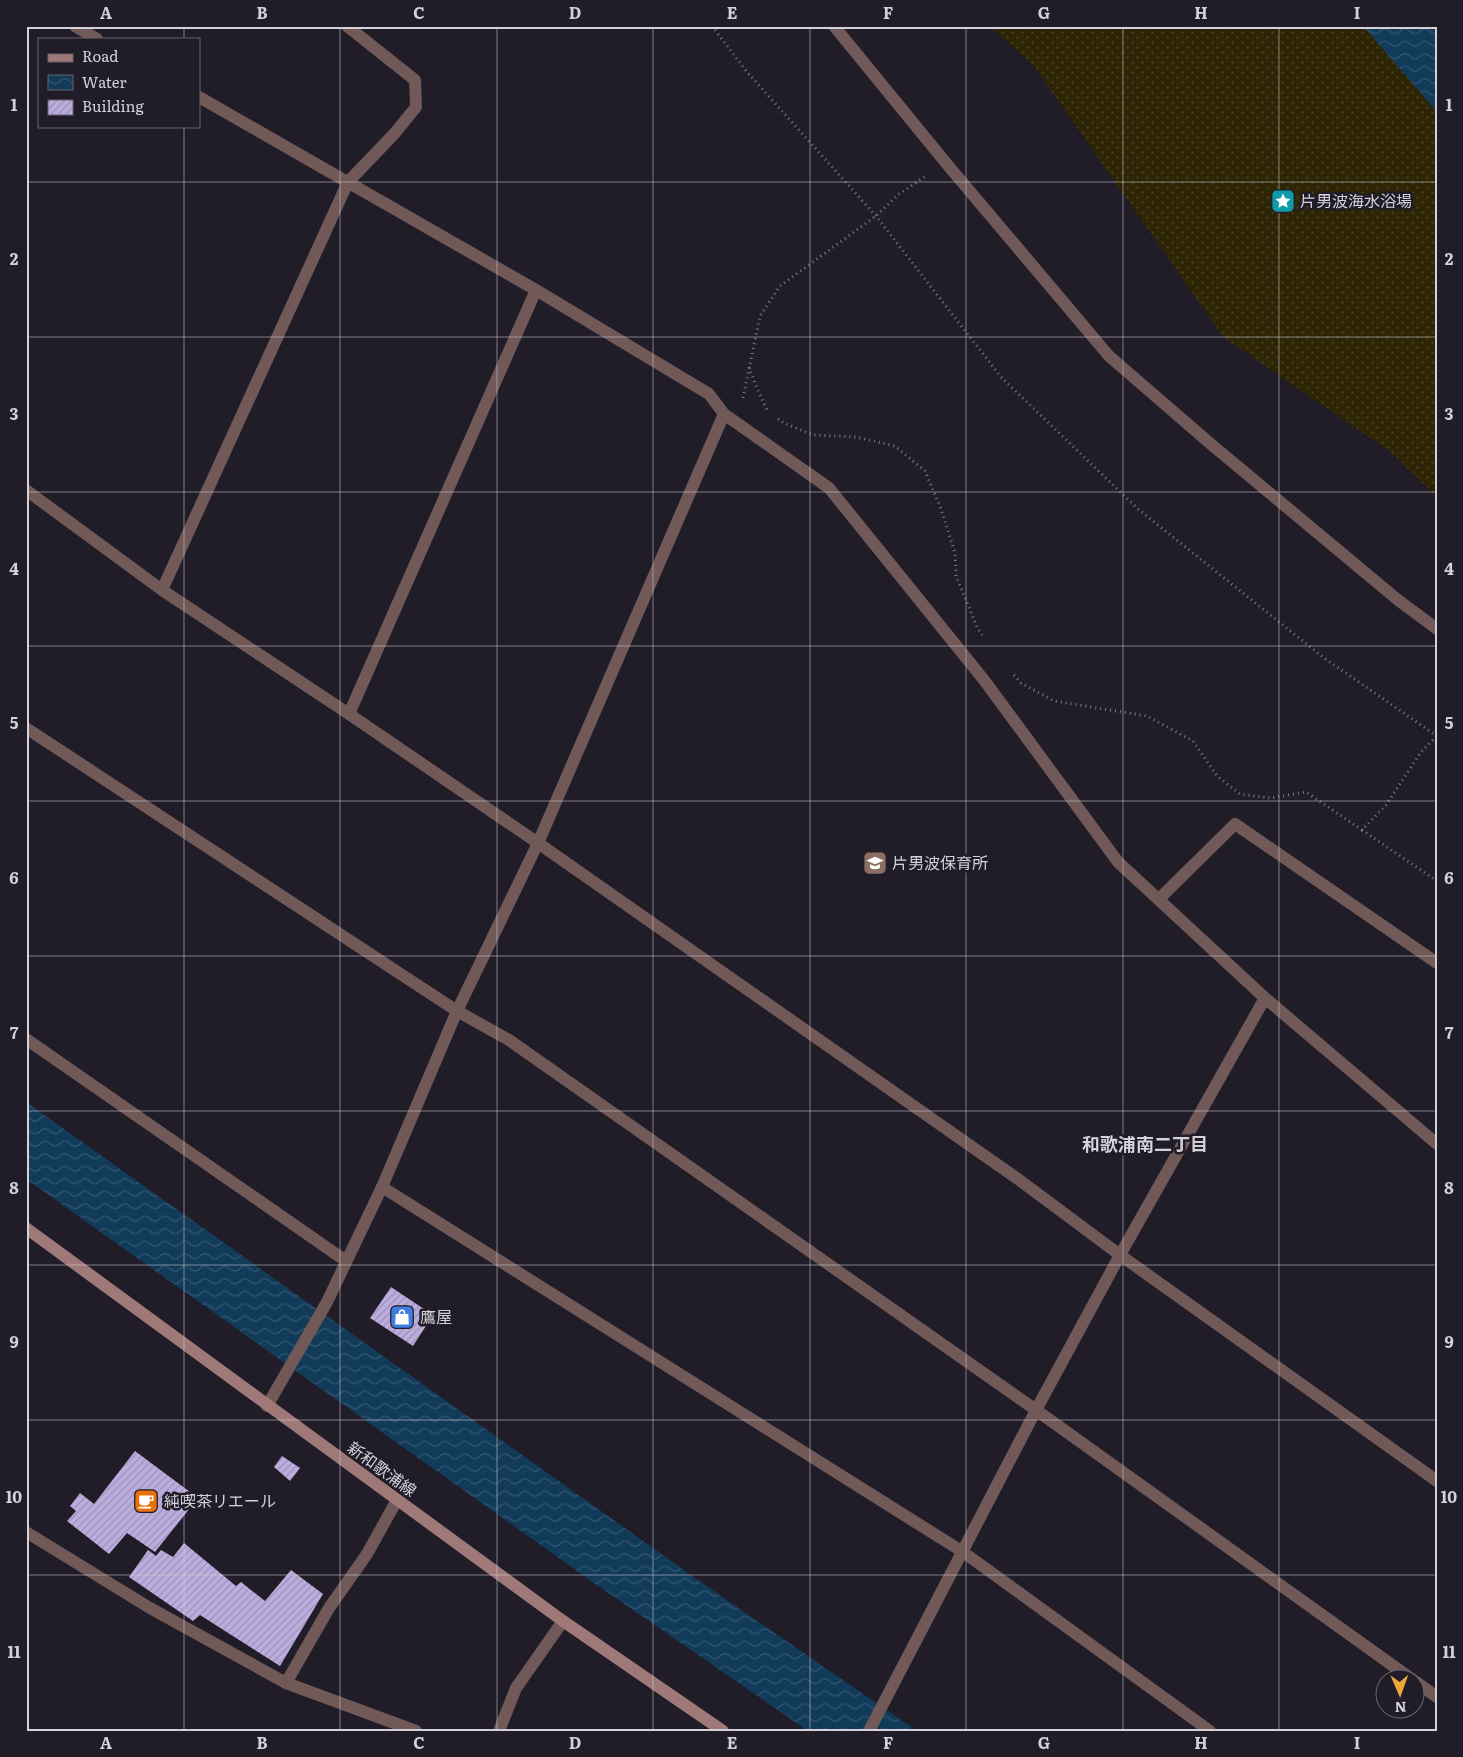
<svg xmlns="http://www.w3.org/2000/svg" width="1463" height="1757" font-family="Literata,'Noto Sans JP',serif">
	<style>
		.sand { fill: url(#sand-dots) }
		.water { fill: url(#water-waves) }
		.building { fill: url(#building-hatch) }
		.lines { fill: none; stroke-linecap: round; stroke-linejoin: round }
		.path { stroke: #7e7c85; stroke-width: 3; stroke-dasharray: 1 4; stroke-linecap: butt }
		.service { stroke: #705957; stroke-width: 12 }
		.minor { stroke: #705957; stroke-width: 12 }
		.tertiary { stroke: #705957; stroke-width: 12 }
		.secondary { stroke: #9f7977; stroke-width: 12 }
		.grid { fill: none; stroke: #d3d1d9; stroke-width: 1; stroke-opacity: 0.55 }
		.labels { text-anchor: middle; stroke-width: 5; stroke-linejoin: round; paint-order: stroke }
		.poi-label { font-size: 16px; fill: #d3d1d9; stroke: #201c28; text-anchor: start }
		.street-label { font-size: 16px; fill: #d3d1d9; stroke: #201c28 }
		.neighbourhood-label { font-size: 18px; font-weight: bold; fill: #d3d1d9; stroke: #201c28 }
		.neatline { fill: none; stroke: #d3d1d9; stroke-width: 2 }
		.grid-label { font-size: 16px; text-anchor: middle; font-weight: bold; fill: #d3d1d9 }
	</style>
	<defs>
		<pattern id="sand-dots" width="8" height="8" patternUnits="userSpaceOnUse" patternTransform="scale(1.25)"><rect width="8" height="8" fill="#2d2504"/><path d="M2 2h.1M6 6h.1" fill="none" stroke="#4b4428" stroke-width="1.8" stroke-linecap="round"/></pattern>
		<pattern id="water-waves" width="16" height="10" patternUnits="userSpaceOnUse" patternTransform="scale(1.25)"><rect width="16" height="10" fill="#113b59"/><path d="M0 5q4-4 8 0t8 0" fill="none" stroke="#335670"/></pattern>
		<pattern id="building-hatch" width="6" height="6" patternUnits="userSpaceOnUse" patternTransform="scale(1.25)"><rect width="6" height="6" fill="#bbadde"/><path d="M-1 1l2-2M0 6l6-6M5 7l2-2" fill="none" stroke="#9c92b7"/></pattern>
	</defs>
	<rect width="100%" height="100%" fill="#201c28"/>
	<path class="sand" d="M989,26h448v471l-45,-44 -168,-115 -191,-273z"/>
	<g class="water">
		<path d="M1363,26h74v86z"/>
		<path d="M26,1102l679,483 212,146h-109l-214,-148 -568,-404z"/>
	</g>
	<g class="building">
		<path d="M391,1287l42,28 -20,31 -43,-28z"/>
		<path d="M135,1451l63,47 -43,54 -28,-19 -18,21 -42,-33 9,-10 -6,-5 10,-13 14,11z"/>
		<path d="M282,1456l18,12 -10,13 -16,-14z"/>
		<path d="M184,1543l52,43 5,-4 24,19 26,-31 32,24 -43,72 -80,-51 -7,6 -64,-44 19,-27 8,6 5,-6 12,7z"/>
	</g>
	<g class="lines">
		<g class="path">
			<path d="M712,26l35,46 129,144 125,161 137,132 186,149 113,78"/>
			<path d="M749,367l7,19 12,26"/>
			<path d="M743,398l17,-82 20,-30 96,-70 23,-22 27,-18"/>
			<path d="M778,419l6,4 29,12 43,2 39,9 30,25 16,38 14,44 1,23 21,51 5,8"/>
			<path d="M1014,675l7,8 33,18 93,15 46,25 24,35 23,18 30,4 36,-6 56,38 24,-25 35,-53 16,-16"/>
			<path d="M1362,830l75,51"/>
		</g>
		<path class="service" d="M834,26l112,137 163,193 103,89 186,155"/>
		<g class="minor">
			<path d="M75,26l22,13"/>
			<path d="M199,97l337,193 173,104 15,20 105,74 155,192 134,182 147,136 172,146"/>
			<path d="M26,490l136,100 187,124 189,129 480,336 102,76 317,226"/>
			<path d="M162,590l186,-408 47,-49 21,-26 -1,-27 -68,-54"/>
			<path d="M349,714l187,-424"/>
			<path d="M26,728l431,283 52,29 527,370 377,270"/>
			<path d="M1159,899l76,-75 202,139"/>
			<path d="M26,1039l320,222"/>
			<path d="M382,1187l581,365 247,179"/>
			<path d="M267,1406l60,-104 55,-115 75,-176 81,-168 186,-429"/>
			<path d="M26,1532l124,76 136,75 130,48"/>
			<path d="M1416,1682l21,15"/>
			<path d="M286,1683l43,-75 38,-54 30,-54"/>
			<path d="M499,1731l17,-43 47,-67"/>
			<path d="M869,1731l167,-321 84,-155 145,-257"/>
		</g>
		<path class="tertiary" d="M1398,600l39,29"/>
		<path class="secondary" d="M26,1228l537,393 160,110"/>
	</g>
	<path class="grid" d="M184,26v13M340,26v1705M497,26v1705M653,26v1705M810,26v1705M966,26v1705M1123,26v1705M1279,26v1705M184,126v1605M26,182h1411M26,337h1411M26,492h1411M26,646h1411M26,801h1411M26,956h1411M26,1111h1411M26,1265h1411M26,1420h1411M26,1575h1411"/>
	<defs>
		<g id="sight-square" transform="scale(1.25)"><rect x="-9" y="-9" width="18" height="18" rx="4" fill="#0f9aa8" stroke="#201c28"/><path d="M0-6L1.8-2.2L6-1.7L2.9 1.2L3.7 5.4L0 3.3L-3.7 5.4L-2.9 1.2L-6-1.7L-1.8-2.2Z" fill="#fff"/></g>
		<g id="school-square" transform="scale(1.25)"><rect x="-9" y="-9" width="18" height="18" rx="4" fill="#8d6e63" stroke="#201c28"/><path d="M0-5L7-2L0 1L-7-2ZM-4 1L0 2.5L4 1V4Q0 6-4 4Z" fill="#fff"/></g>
		<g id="shop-square" transform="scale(1.25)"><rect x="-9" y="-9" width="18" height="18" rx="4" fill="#3f7fe0" stroke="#201c28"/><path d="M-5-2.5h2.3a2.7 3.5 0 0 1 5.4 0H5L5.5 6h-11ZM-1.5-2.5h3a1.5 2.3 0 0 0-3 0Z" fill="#fff"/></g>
		<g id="cafe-square" transform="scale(1.25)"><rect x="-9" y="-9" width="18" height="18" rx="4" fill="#e8710a" stroke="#201c28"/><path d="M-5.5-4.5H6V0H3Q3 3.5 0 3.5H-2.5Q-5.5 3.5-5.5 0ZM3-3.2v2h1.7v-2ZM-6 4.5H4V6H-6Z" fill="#fff"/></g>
	</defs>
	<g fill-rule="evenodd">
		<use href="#sight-square" x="1283" y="201"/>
		<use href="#school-square" x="875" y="863"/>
		<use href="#shop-square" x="402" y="1317"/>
		<use href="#cafe-square" x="146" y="1501"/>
	</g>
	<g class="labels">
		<g class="poi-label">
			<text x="1300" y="207">片男波海水浴場</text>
			<text x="892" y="869">片男波保育所</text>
			<text x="420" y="1323">鷹屋</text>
			<text x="164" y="1507">純喫茶リエール</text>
		</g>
		<g class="street-label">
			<text transform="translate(382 1469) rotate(36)" y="6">新和歌浦線</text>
		</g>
		<g class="neighbourhood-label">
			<text x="1145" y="1151">和歌浦南二丁目</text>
		</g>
	</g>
	<rect width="1463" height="1757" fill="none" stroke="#201c28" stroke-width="55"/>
	<rect x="38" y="38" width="162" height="90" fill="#201c28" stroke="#68646f"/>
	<rect x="48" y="54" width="25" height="8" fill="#9f7977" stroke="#68646f"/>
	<text x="82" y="62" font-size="15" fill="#d3d1d9">Road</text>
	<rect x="48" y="75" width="25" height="15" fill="url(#water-waves)" stroke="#68646f"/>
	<text x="82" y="88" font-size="15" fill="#d3d1d9">Water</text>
	<rect x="48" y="100" width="25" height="15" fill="url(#building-hatch)" stroke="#68646f"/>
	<text x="82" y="112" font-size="15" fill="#d3d1d9">Building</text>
	<g transform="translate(1400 1694) rotate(178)"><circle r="24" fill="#201c28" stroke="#68646f"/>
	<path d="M0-4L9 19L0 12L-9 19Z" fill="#eca93a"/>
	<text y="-8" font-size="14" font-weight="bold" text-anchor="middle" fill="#d3d1d9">N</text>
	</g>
	<rect x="28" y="28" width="1408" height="1702" class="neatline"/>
	<g class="grid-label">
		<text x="106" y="19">A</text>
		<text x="262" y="19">B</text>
		<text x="419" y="19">C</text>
		<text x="575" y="19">D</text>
		<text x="732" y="19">E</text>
		<text x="888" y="19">F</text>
		<text x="1044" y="19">G</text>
		<text x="1201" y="19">H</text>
		<text x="1357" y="19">I</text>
		<text x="14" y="111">1</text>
		<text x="1449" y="111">1</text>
		<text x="14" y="265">2</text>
		<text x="1449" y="265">2</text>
		<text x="14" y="420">3</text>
		<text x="1449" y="420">3</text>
		<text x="14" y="575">4</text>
		<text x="1449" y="575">4</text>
		<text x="14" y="729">5</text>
		<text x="1449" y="729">5</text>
		<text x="14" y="884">6</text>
		<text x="1449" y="884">6</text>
		<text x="14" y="1039">7</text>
		<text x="1449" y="1039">7</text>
		<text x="14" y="1194">8</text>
		<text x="1449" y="1194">8</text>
		<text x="14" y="1348">9</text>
		<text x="1449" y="1348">9</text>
		<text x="14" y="1503">10</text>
		<text x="1449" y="1503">10</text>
		<text x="14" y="1658">11</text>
		<text x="1449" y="1658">11</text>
		<text x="106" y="1749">A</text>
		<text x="262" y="1749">B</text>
		<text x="419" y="1749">C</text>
		<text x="575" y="1749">D</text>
		<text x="732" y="1749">E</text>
		<text x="888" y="1749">F</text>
		<text x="1044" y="1749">G</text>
		<text x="1201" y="1749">H</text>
		<text x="1357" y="1749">I</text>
	</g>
</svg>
